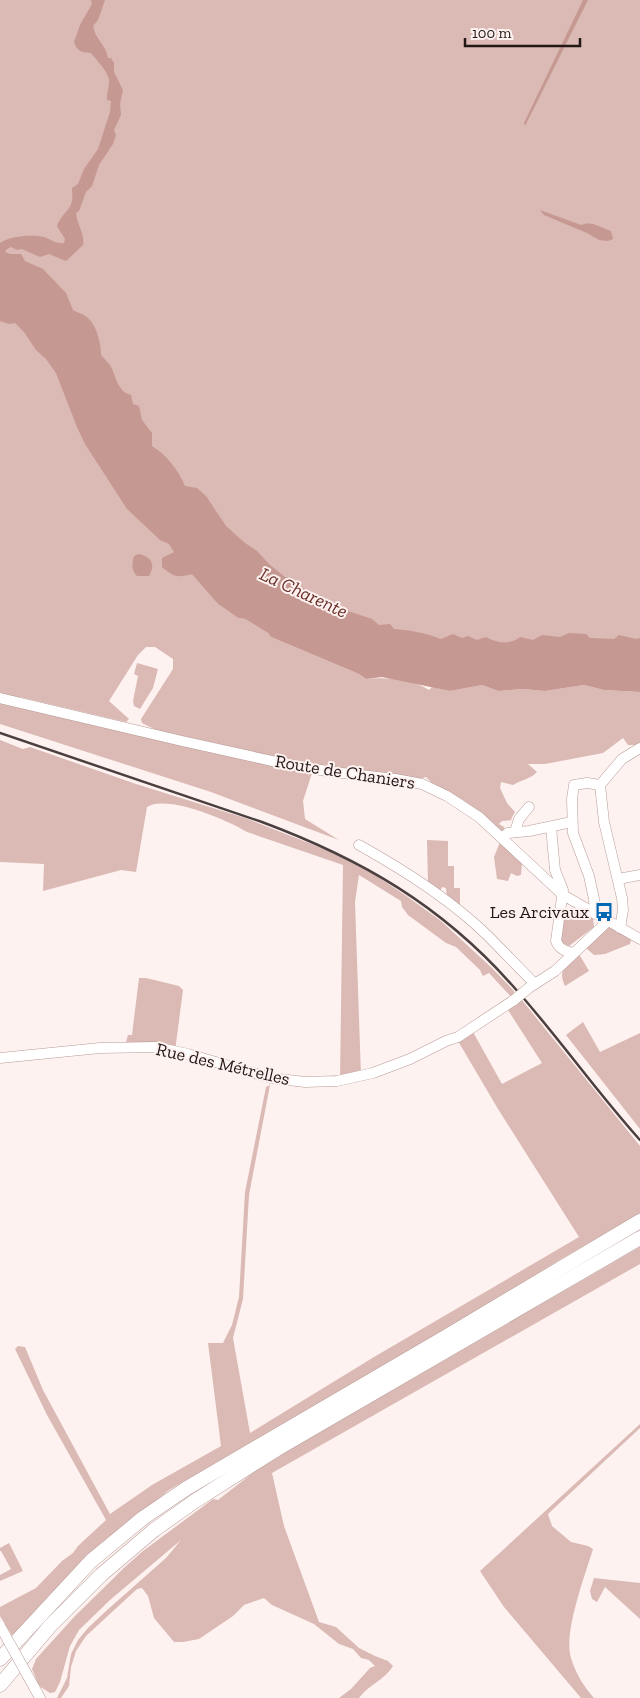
<svg xmlns="http://www.w3.org/2000/svg" width="640" height="1698" font-family="'Zilla Slab',serif">
	<style>
		.green { fill: #dbb9b4 }
		.water { fill: #c59891 }
		.lines { fill: none; stroke-linecap: round; stroke-linejoin: round }
		.minor-casing { stroke: #b79b96; stroke-width: 11 }
		.highway-casing { stroke: #b79b96; stroke-width: 15 }
		.minor { stroke: #fff; stroke-width: 10 }
		.highway { stroke: #fff; stroke-width: 14 }
		.rail { stroke: #4b403f; stroke-width: 2.5 }
		.minor-bridge-casing { stroke: #b79b96; stroke-width: 11; stroke-linecap: butt }
		.minor-bridge { stroke: #fff; stroke-width: 10 }
		.labels { text-anchor: middle; stroke-width: 4; stroke-linejoin: round; paint-order: stroke }
		.street-label { font-size: 18px; fill: #231817; stroke: #fef2f0 }
		.poi-label { font-size: 18px; fill: #231817; stroke: #fef2f0; text-anchor: end }
		.water-label { font-size: 19px; font-style: italic; fill: #6a2f28; stroke: #fef2f0 }
	</style>
	<rect width="100%" height="100%" fill="#fef2f0"/>
	<g class="green">
		<path d="M0,0h640v650l-240,-13 -61,-21 -136,-96 -203,-258z"/>
		<path d="M0,270l210,324 8,10 20,14 7,1 23,14 3,4 88,37 7,5c20,-2 46,0 63,11l3,-3 18,4 32,-6 16,6 24,-2 23,2 39,-6 20,5 36,2v53h-12l-5,-7 -20,15 -58,11h-17l9,8c-6,7 -16,8 -24,13l-12,-3 -1,6 7,15 8,9 -4,7 1,1 -10,1 -3,3 5,3 1,3 -3,1 -39,-31 -31,-17 -6,-6 -6,2 -86,-11 -47,-9 -131,-29 -14,-7 -1,-4 32,-50v-10l-18,-12h-9l-8,8 -29,46 20,18 -3,3 -106,-25 -4,3 -13,-4 -3,-4z"/>
		<path d="M137,663l21,6 -5,19 -13,21 -6,-3 -1,-5 5,-25 -4,-2z"/>
		<path d="M0,700l187,47 125,26 -9,28 2,18 34,21 -128,-48 -211,-68z"/>
		<path d="M0,740l23,9 7,-2 106,37 109,34 89,35 41,22 30,20 36,26 51,47 22,23v9l-25,-27 -6,3 -3,-6 -24,-23 -10,-4 -38,-28 -6,-8 -1,-6 -42,-26 -4,27 6,174 -21,4 3,-215 -96,-33c-19,-12 -80,-38 -100,-25l-11,65 -15,-2 -78,21 1,-27 -44,-2z"/>
		<path d="M427,840l21,1v25h6v22h6v22l-13,-11 -1,-11 -4,-1 -3,6 -11,-8z"/>
		<path d="M500,842l22,21 -1,12 -4,1 -6,-3 -3,8 -11,-2 -3,-22z"/>
		<path d="M576,908l17,11 1,8 -25,19 -9,-4 2,-25 9,-8z"/>
		<path d="M608,927h4l19,13 -1,4 -25,10 -11,1 -8,-7z"/>
		<path d="M579,954l10,17 -24,15c-8,-18 2,-20 14,-32z"/>
		<path d="M139,978h7l33,8 4,4 -8,61 -44,-6 -5,-3 2,-7h4z"/>
		<path d="M521,999l119,147v67l-79,46 -87,54 -305,177 -87,71 -69,76 -13,-21v-9l36,-19 26,-27 11,-8 5,-7 28,-26 -59,-105 -32,-66 3,-3 7,1 18,43 67,124 42,-29 69,-39 -13,-103h15l9,-18 7,-28 6,-105 21,-105 4,-2 -21,110 -6,104 -10,39 17,95 124,-76 205,-120 -81,-128 -40,-68 15,-9 29,52 40,-21 -34,-53z"/>
		<path d="M583,1022l17,30 40,-19v96l-74,-94z"/>
		<path d="M640,1247v17l-368,209 12,53 35,96 17,5 23,21 16,8 13,5 5,5c-8,14 -25,19 -34,32h-20l12,-9 19,-21 5,-2 -6,-6 -8,-2 -8,-9 -14,-5 -25,-20 -42,-19 -8,-7 -20,7 -11,11 -34,23 -16,3h-9l-20,-24 -6,-22 -6,-8 -5,1 -51,47 -10,15 -5,16 -2,19 -8,12h-4l10,-20 4,-24 7,-14 10,-12 18,-17 60,-53 15,-18 -71,60 -31,30 -9,16 -10,36 -5,10 -5,1 -11,-7 -7,-17 4,-10 38,-42 52,-51 17,-15 70,-52 5,1 36,-28 35,-22z"/>
		<path d="M640,1424v4l-92,86 4,12 19,16 17,4 5,3c-8,26 -30,85 -22,109 4,14 13,29 23,40h-13l-77,-91 -24,-36z"/>
		<path d="M9,1543l14,28 -23,10v-6l11,-6 -10,-18h-1v-3z"/>
		<path d="M594,1578l46,5v36l-35,-32 -8,15 -5,-3 -2,-8z"/>
	</g>
	<g class="water">
		<path d="M91,0h14l-7,20 -5,6c2,13 13,19 15,32h3l3,5v9l9,18 -3,14 1,11 -7,15 2,5 -3,9 -14,21 -7,21 -6,6 -7,19 -3,2c1,12 9,20 7,32l-17,16 -17,-7 -9,3 -18,-8 -5,1 -6,-3 -4,2 -2,3 5,2h11l4,7 18,8 23,24 7,17c5,3 11,4 15,8 9,8 13,26 13,37 3,3 6,7 9,10 6,9 6,26 21,30l2,9 6,2 3,14 10,13v13c15,9 26,24 33,40l12,2 9,8 20,30 19,17 12,8 12,13 16,13 8,1 20,20 18,8 13,2 4,3 24,8 7,6 11,-1 4,5c16,1 32,4 47,10l12,-5 9,4 6,-2 9,4 9,-3c10,6 24,8 34,0l13,3 9,-5 18,2 9,-4 17,1 4,4 24,1 5,-4 17,4 4,-1v54l-36,-2 -20,-5 -39,6 -23,-2 -24,2 -16,-6 -32,6 -68,-14 -16,2 -7,-5 -88,-37 -3,-4 -23,-14 -7,-1 -20,-14 -26,-30c-15,4 -18,3 -30,-7v-9l12,-6 -5,-8 -9,-4 -33,-31 -42,-65 -8,-17 -21,-54 -10,-14 -10,-9 -12,-18 -9,-9 -6,1 -9,-3v-78c9,-7 33,-9 44,-6 8,3 11,7 20,6l1,-4 -8,-13c4,-12 13,-15 15,-25 1,-4 0,-9 0,-13l6,-4 6,-15 14,-20 12,-37 1,-11 -4,-1c0,-7 1,-10 2,-16 2,-10 -12,-23 -18,-31 -10,-1 -13,-1 -17,-11l6,-17 12,-21z"/>
		<path d="M583,0h5l-63,126 -1,-3z"/>
		<path d="M540,210l41,15c9,-5 21,3 30,6l2,8 -5,2 -9,-1 -12,-7 -43,-18z"/>
		<path d="M139,554c12,3 17,10 10,22h-12c-6,-6 -5,-12 -3,-20z"/>
	</g>
	<g class="lines">
		<g class="minor-casing">
			<g id="minor">
				<path d="M0,698l182,43 108,24 43,7 62,7 27,5 25,12 32,21 84,78 77,44"/>
				<path d="M551,827l4,43 8,20 -7,51c3,8 9,10 17,12"/>
				<path d="M515,832l4,-13 10,-12"/>
				<path d="M503,837l5,-4 21,-2 43,-9"/>
				<path d="M359,845c45,25 91,54 128,90 16,16 32,33 48,49"/>
				<path d="M618,879l22,-4"/>
				<path d="M595,914l-1,-15 -5,-23 -16,-43 -1,-34 2,-14 13,-2 13,2"/>
				<path d="M620,928l3,-18 -1,-12 -18,-76 -4,-37 22,-26 18,-11"/>
				<path d="M530,987l25,-16 53,-50"/>
				<path d="M0,1058l100,-10 56,-1 32,7 83,24 34,4 32,-1 36,-8 37,-14 36,-18 12,-4 56,-37"/>
				<path d="M34,1687l6,11"/>
			</g>
		</g>
		<g class="highway-casing">
			<g id="highway">
				<path d="M0,1659l91,-98 52,-43 44,-30 260,-152 193,-115"/>
				<path d="M0,1685l50,-59 51,-51 53,-45 41,-29 82,-52 363,-211"/>
			</g>
		</g>
		<use href="#minor" class="minor"/>
		<use href="#highway" class="highway"/>
		<path class="rail" d="M0,733l262,89c99,37 179,83 250,163 45,50 83,105 128,155"/>
		<g class="minor-bridge-casing">
			<g id="minor-bridge">
				<path d="M514,1000l16,-13"/>
				<path d="M0,1626l34,61"/>
			</g>
		</g>
		<use href="#minor-bridge" class="minor-bridge"/>
	</g>
	<defs>
		<g id="bus-bare" transform="scale(1.5)"><path d="M-5-6H5V4H4V6H2V4H-2V6H-4V4H-5ZM-3.5-4V0h7V-4ZM-3.5 1.2v1.5H-2V1.2ZM2 1.2v1.5H3.5V1.2Z" fill="#0068b4" stroke="#fef2f0" stroke-width="2.5" paint-order="stroke"/></g>
	</defs>
	<g fill-rule="evenodd">
		<use href="#bus-bare" x="604" y="912"/>
	</g>
	<g class="labels">
		<g class="street-label">
			<text transform="translate(345 772) rotate(9)" y="6">Route de Chaniers</text>
			<text transform="translate(223 1064) rotate(13)" y="6">Rue des Métrelles</text>
		</g>
		<g class="poi-label">
			<text x="589" y="918">Les Arcivaux</text>
		</g>
		<g class="water-label">
			<text transform="translate(304 592) rotate(25)" y="7">La Charente</text>
		</g>
	</g>
	<path d="M465 38v8h115v-8" fill="none" stroke="#231817" stroke-width="2.5"/>
	<text x="472" y="38" font-size="15" fill="#231817" stroke="#fef2f0" stroke-width="4" paint-order="stroke">100 m</text>
</svg>
